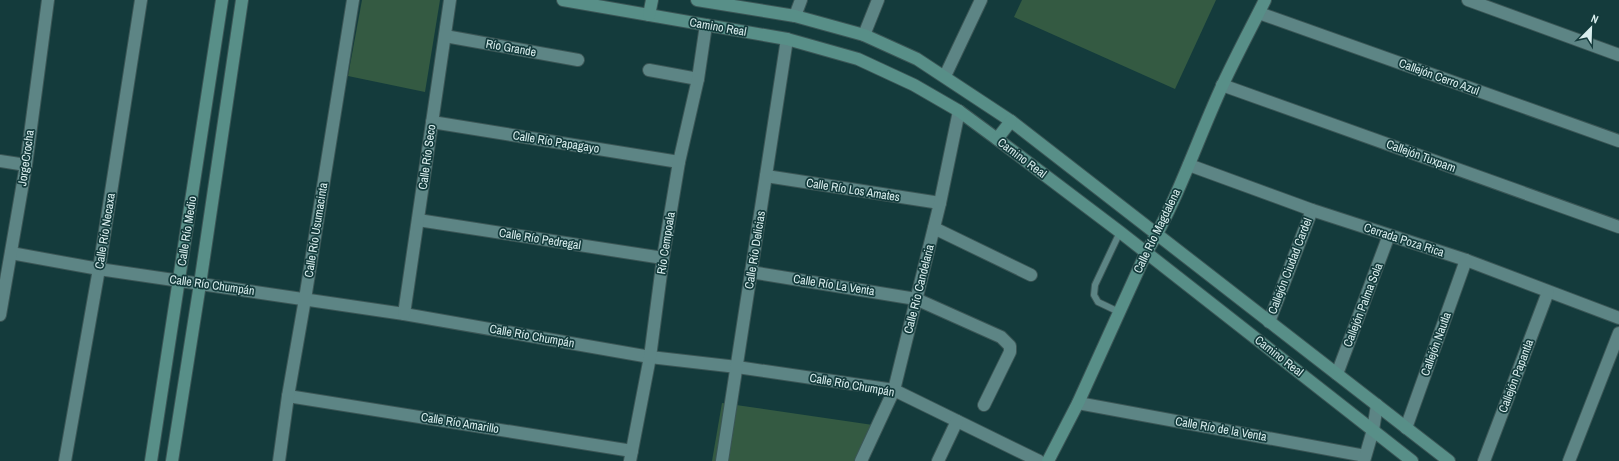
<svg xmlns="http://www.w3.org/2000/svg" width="1619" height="461" font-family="'Archivo Narrow',sans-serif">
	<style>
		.green { fill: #345a42 }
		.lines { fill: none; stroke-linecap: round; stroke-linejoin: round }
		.lane-casing { stroke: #3b5656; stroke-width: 8 }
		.street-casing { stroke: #3b5656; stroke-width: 14 }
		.secondary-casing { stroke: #3b5656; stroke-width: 14 }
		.lane { stroke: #5d8585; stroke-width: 6 }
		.street { stroke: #5d8585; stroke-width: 12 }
		.secondary { stroke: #588f88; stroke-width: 12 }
		.labels { text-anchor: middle; stroke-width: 3.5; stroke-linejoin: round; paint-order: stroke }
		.street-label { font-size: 12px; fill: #d9eeee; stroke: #143b3c }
	</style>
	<rect width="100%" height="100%" fill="#143b3c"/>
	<g class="green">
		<path d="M362,0h78l-15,92 -77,-16z"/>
		<path d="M1022,0h194l-41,89 -161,-72z"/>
		<path d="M722,403l151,22 -17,36h-144z"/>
	</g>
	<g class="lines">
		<g class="lane-casing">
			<path id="lane" d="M1119,312l-21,-10 -4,-7 1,-10 25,-53"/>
		</g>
		<g class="street-casing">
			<g id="street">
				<path d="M1468,0l151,55"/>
				<path d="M1259,13l360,128"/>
				<path d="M795,16l6,-16"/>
				<path d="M864,35l14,-35"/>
				<path d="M445,36l133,24"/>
				<path d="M649,70l49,9"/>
				<path d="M945,76l36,-76"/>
				<path d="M1222,85l397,142"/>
				<path d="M432,122l247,40"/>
				<path d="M0,161l26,4"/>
				<path d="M1189,165l123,45 154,50 153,58"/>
				<path d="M766,176l174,27"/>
				<path d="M418,220l245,38"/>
				<path d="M934,228l97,47"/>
				<path d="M11,253l88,16 305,45 246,43 87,10 157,23 145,71"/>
				<path d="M751,272l165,27 85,38 9,9v6l-26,53"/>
				<path d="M404,314l46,-314"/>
				<path d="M0,315l26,-150 22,-165"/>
				<path d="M1269,322l43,-112"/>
				<path d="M1337,374l52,-139"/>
				<path d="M288,396l344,55"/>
				<path d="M1078,403l287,53"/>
				<path d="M1406,428l60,-168"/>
				<path d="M65,461l34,-192 42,-269"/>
				<path d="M279,461l9,-65 17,-97 48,-299"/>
				<path d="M630,461l20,-104 13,-99 16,-96 19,-83 8,-54"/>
				<path d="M722,461l65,-422"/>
				<path d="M861,461l33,-71 46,-187 19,-92"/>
				<path d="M938,461l19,-40"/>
				<path d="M1364,461l9,-31 4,-25"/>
				<path d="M1484,461l64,-169"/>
				<path d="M1569,461l50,-128"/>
			</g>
		</g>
		<g class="secondary-casing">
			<g id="secondary">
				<path d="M563,0l224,39 71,20 56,26 45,26 38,28 123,93 292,229"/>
				<path d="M697,0l98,16 69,19 53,24 94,62 438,340"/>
				<path d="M649,15l3,-15"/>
				<path d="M997,139l14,-18"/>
				<path d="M151,461l71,-461"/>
				<path d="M172,461l28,-177 42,-284"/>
				<path d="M1048,461l30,-58 68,-150c32,-53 51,-113 77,-169 13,-28 28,-56 42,-84"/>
			</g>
		</g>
		<use href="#lane" class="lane"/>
		<use href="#street" class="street"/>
		<use href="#secondary" class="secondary"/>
	</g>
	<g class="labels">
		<g class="street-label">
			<text transform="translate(718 27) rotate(10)" y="4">Camino Real</text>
			<text transform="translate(511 48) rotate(10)" y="4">Río Grande</text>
			<text transform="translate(1439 77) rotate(20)" y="4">Callejón Cerro Azul</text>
			<text transform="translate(556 142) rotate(9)" y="4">Calle Río Papagayo</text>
			<text transform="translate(1421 156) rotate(20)" y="4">Callejón Tuxpam</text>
			<text transform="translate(427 157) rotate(-82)" y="4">Calle Río Seco</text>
			<text transform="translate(26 158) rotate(-82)" y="4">JorgeCrocha</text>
			<text transform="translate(1022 158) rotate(37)" y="4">Camino Real</text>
			<text transform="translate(853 190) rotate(9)" y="4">Calle Río Los Amates</text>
			<text transform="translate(316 230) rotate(-81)" y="4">Calle Río Usumacinta</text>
			<text transform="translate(105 231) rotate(-81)" y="4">Calle Río Necaxa</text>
			<text transform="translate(187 231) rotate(-81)" y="4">Calle Río Medio</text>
			<text transform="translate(1157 231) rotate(-64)" y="4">Calle Río Magdalena</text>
			<text transform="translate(540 239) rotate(9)" y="4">Calle Río Pedregal</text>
			<text transform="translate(1404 240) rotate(18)" y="4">Cerrada Poza Rica</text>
			<text transform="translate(666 243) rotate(-81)" y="4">Río Cempoala</text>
			<text transform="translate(755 250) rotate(-81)" y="4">Calle Río Delicias</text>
			<text transform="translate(1290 266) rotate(-69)" y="4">Callejón Ciudad Cardel</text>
			<text transform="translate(212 285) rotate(8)" y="4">Calle Río Chumpán</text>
			<text transform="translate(834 285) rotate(9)" y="4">Calle Río La Venta</text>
			<text transform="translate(919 289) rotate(-76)" y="4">Calle Río Candelaria</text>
			<text transform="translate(1363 305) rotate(-69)" y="4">Callejón Palma Sola</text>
			<text transform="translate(532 336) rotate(10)" y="4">Calle Río Chumpán</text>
			<text transform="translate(1436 344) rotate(-70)" y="4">Callejón Nautla</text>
			<text transform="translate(1279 356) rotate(38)" y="4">Camino Real</text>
			<text transform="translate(1516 376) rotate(-69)" y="4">Callejón Papantla</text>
			<text transform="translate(852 385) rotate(10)" y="4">Calle Río Chumpán</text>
			<text transform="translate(460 423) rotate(9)" y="4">Calle Río Amarillo</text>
			<text transform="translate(1221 429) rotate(10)" y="4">Calle Río de la Venta</text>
		</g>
	</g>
	<g transform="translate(1591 28) rotate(23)" stroke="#143b3c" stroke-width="3" paint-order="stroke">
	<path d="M0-3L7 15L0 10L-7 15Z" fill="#d9eeee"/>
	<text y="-6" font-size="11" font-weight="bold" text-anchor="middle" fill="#d9eeee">N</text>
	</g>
</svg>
